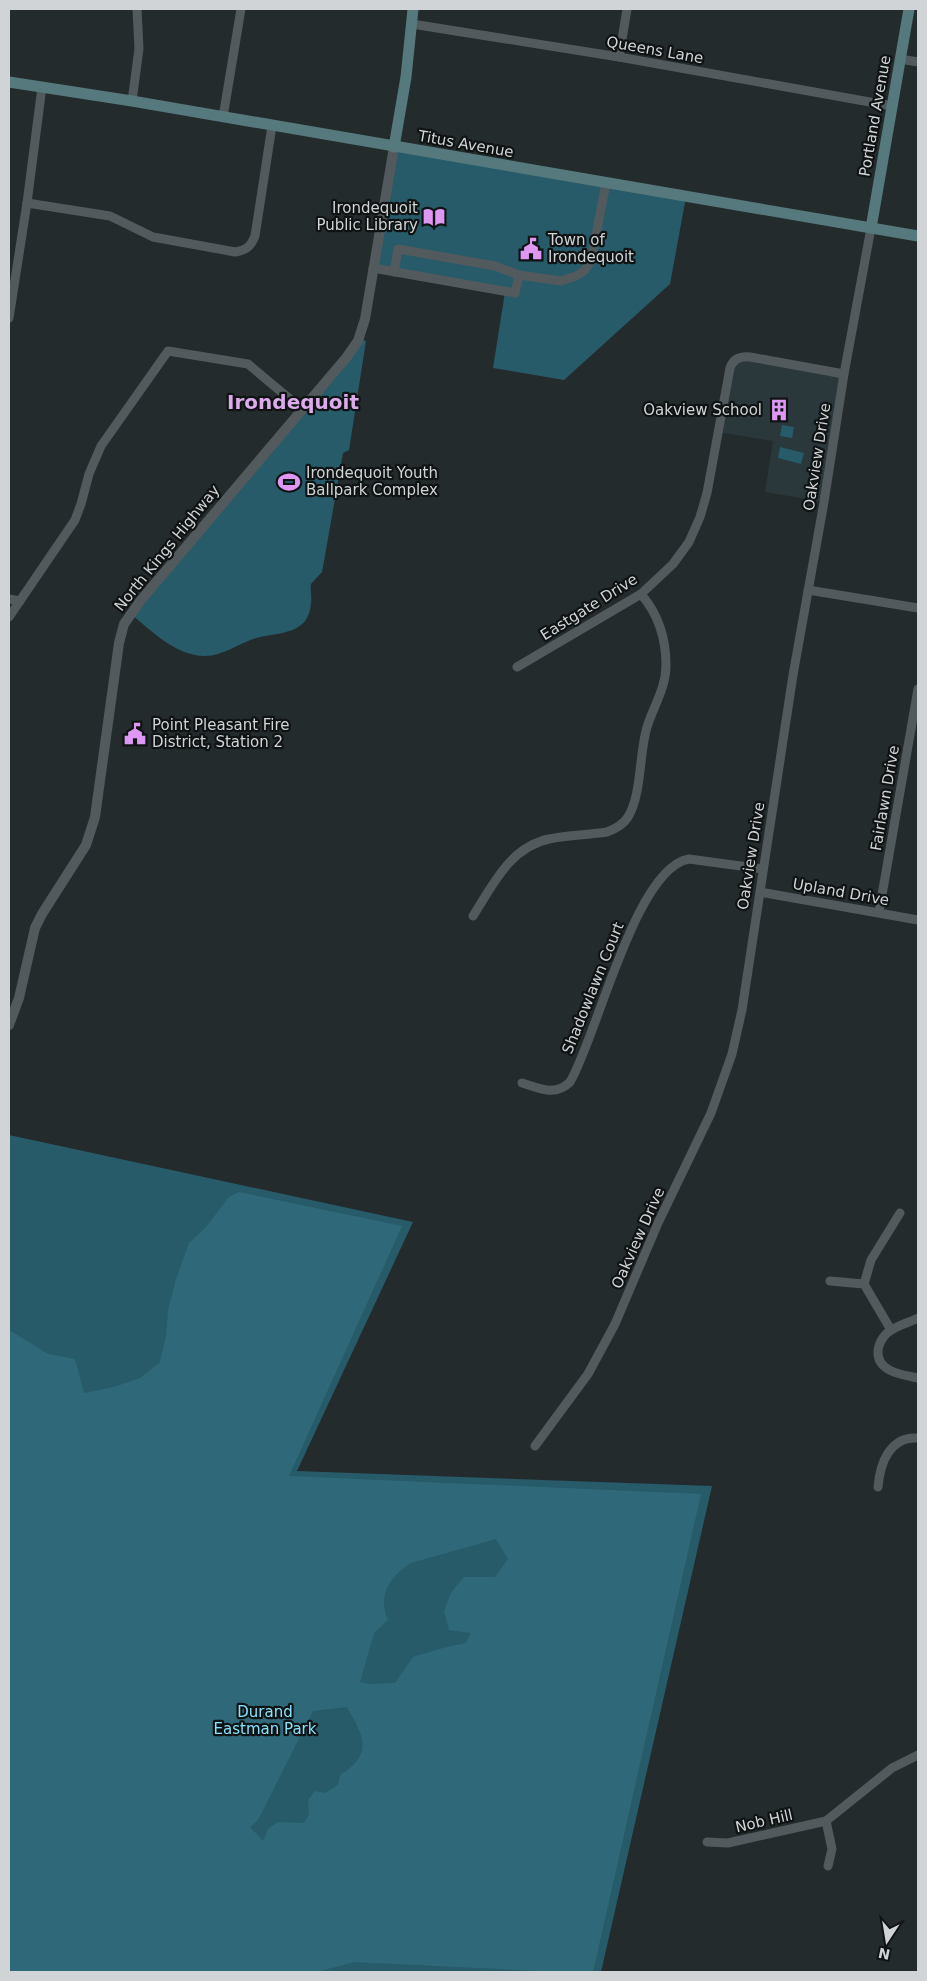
<svg xmlns="http://www.w3.org/2000/svg" width="927" height="1981" font-family="'DejaVu Sans',sans-serif">
	<style>
		.built { fill: #2a383c }
		.green { fill: #275b69 }
		.forest { fill: #2f6979; fill-rule: evenodd }
		.lines { fill: none; stroke-linecap: round; stroke-linejoin: round }
		.minor { stroke: #525a5d; stroke-width: 9 }
		.tertiary { stroke: #525a5d; stroke-width: 10 }
		.secondary { stroke: #55797c; stroke-width: 11 }
		.labels { text-anchor: middle; stroke-width: 4.5; stroke-linejoin: round; paint-order: stroke }
		.street-label { font-size: 15px; fill: #d0d4d6; stroke: #101314 }
		.poi-label { font-size: 15px; fill: #d0d4d6; stroke: #101314; text-anchor: start }
		.park-label { font-size: 15px; fill: #86e2fd; stroke: #101314 }
		.district-label { font-size: 20px; font-weight: bold; fill: #dbabea; stroke: #101314 }
	</style>
	<rect width="100%" height="100%" fill="#242b2d"/>
	<path class="built" d="M736,359l108,15 -20,128 -59,-10 8,-51 -55,-9z"/>
	<g class="green">
		<path d="M394,147l292,50 -16,87 -106,96 -71,-12 12,-76 -132,-22z"/>
		<path d="M359,338l7,3 -17,109 -6,3 -20,114 -1,5 -11,12c-1,6 1,12 0,19 -2,32 -31,29 -55,35 -13,4 -25,12 -38,16 -34,10 -64,-21 -87,-40z"/>
		<path d="M782,425l12,2 -2,11 -12,-2z"/>
		<path d="M780,447l24,6 -3,11 -23,-6z"/>
		<path d="M9,1135l404,87 -116,249 415,15 -111,486 -237,-1 -6,1h-349z"/>
	</g>
	<path class="forest" d="M239,1192l163,34 -113,250 412,18 -108,478h-34l-205,-10 -37,10h-308v-642l39,24 27,5 9,34 30,-6 26,-9 20,-16 6,-26 2,-26 8,-31 13,-36 17,-16 23,-30zM496,1539l12,20 -13,18h-31l-13,16 -7,18 5,19 22,3 -5,10 -23,5 -30,9 -18,26 -26,1 -9,-2 14,-49 14,-13c-11,-24 2,-44 23,-57zM347,1707c16,29 28,46 -7,68l-2,10 -13,8 -10,-2 -7,9 1,14 -5,9 -26,-1 -10,7 -5,12 -13,-14 8,-7 55,-109z"/>
	<g class="lines">
		<g class="minor">
			<path d="M412,24l207,33 273,49"/>
			<path d="M619,57l8,-48"/>
			<path d="M900,59l18,3"/>
			<path d="M132,101l7,-52 -2,-40"/>
			<path d="M223,117l18,-108"/>
			<path d="M27,203l83,13 43,21 82,15c12,-2 16,-6 20,-16l17,-110"/>
			<path d="M373,268l142,25 4,-18"/>
			<path d="M394,272l4,-23 97,17 24,9 42,6 15,-5 8,-5 7,-10 15,-78"/>
			<path d="M9,318l18,-115 15,-116"/>
			<path d="M808,590l110,18"/>
			<path d="M9,599l11,2"/>
			<path d="M9,617l66,-97 6,-16 8,-30 12,-28 67,-95 80,13 55,46"/>
			<path d="M517,667l124,-73 32,-30 16,-22 11,-25 7,-24 23,-125c3,-9 10,-12 20,-11l94,17"/>
			<path d="M760,892l158,28"/>
			<path d="M879,912l39,-223"/>
			<path d="M473,916c20,-31 37,-69 76,-77 19,-4 39,-4 58,-7 8,-3 16,-7 21,-15 14,-23 11,-64 19,-90 7,-22 19,-39 19,-62 0,-27 -8,-51 -25,-71"/>
			<path d="M522,1083c17,5 33,14 48,-1 27,-45 65,-214 119,-223l74,10"/>
			<path d="M830,1281l34,3 27,46"/>
			<path d="M864,1284l7,-24 29,-47"/>
			<path d="M918,1318c-10,5 -23,8 -31,15 -5,5 -8,11 -9,17 -2,22 25,25 40,28"/>
			<path d="M535,1446l53,-72 27,-50 43,-101 53,-110 21,-59 10,-44 51,-335 31,-173 20,-128 27,-146"/>
			<path d="M878,1487c2,-24 12,-51 40,-49"/>
			<path d="M826,1821l6,28 -4,17"/>
			<path d="M707,1842l21,1 98,-22 66,-53 26,-13"/>
		</g>
		<path class="tertiary" d="M9,1025l10,-27 16,-70 7,-14 44,-69 9,-28 24,-174 5,-19 17,-24 205,-242 12,-17 7,-22 29,-172"/>
		<g class="secondary">
			<path d="M9,82l123,19 786,135"/>
			<path d="M394,147l12,-70 7,-68"/>
			<path d="M871,228l38,-219"/>
		</g>
	</g>
	<defs>
		<g id="library-bare" transform="scale(1.725)"><path d="M-6-4Q-3-5.5-.7-3.5V5Q-3 3-6 4ZM6-4Q3-5.5 .7-3.5V5Q3 3 6 4Z" fill="#de98f3" stroke="#101314" stroke-width="2.5" paint-order="stroke"/></g>
		<g id="civic-bare" transform="scale(1.725)"><path d="M-.6-6.5H3V-4.5H.6V-3L4-1V1h2V6H-6V1h2V-1L-.6-3ZM-1.2 2.5V6h2.4V2.5Z" fill="#de98f3" stroke="#101314" stroke-width="2.5" paint-order="stroke"/></g>
		<g id="building-bare" transform="scale(1.725)"><path d="M-4-6H4V6H1V3H-1V6H-4ZM-2.5-4.3h1.7v1.8h-1.7ZM.8-4.3h1.7v1.8H.8ZM-2.5-1h1.7V.8h-1.7ZM.8-1h1.7V.8H.8Z" fill="#de98f3" stroke="#101314" stroke-width="2.5" paint-order="stroke"/></g>
		<g id="stadium-bare" transform="scale(1.725)"><path d="M0-5a6.5 5 0 1 0 0 10a6.5 5 0 1 0 0-10ZM-3.5-1.8h7v3.6h-7Z" fill="#de98f3" stroke="#101314" stroke-width="2.5" paint-order="stroke"/></g>
	</defs>
	<g fill-rule="evenodd">
		<use href="#library-bare" x="434" y="217"/>
		<use href="#civic-bare" x="531" y="249"/>
		<use href="#building-bare" x="779" y="410"/>
		<use href="#stadium-bare" x="289" y="482"/>
		<use href="#civic-bare" x="135" y="734"/>
	</g>
	<g class="labels">
		<g class="street-label">
			<text transform="translate(655 50) rotate(10)" y="5">Queens Lane</text>
			<text transform="translate(875 116) rotate(-80)" y="5">Portland Avenue</text>
			<text transform="translate(466 144) rotate(10)" y="5">Titus Avenue</text>
			<text transform="translate(817 457) rotate(-81)" y="5">Oakview Drive</text>
			<text transform="translate(167 548) rotate(-51)" y="5">North Kings Highway</text>
			<text transform="translate(589 607) rotate(-32)" y="5">Eastgate Drive</text>
			<text transform="translate(885 798) rotate(-80)" y="5">Fairlawn Drive</text>
			<text transform="translate(751 856) rotate(-81)" y="5">Oakview Drive</text>
			<text transform="translate(841 892) rotate(10)" y="5">Upland Drive</text>
			<text transform="translate(593 988) rotate(-68)" y="5">Shadowlawn Court</text>
			<text transform="translate(638 1238) rotate(-66)" y="5">Oakview Drive</text>
			<text transform="translate(764 1821) rotate(-13)" y="5">Nob Hill</text>
		</g>
		<g class="poi-label">
			<text x="418" y="213" text-anchor="end">Irondequoit<tspan x="418" dy="17">Public Library</tspan></text>
			<text x="548" y="245">Town of<tspan x="548" dy="17">Irondequoit</tspan></text>
			<text x="762" y="415" text-anchor="end">Oakview School</text>
			<text x="306" y="478">Irondequoit Youth<tspan x="306" dy="17">Ballpark Complex</tspan></text>
			<text x="152" y="730">Point Pleasant Fire<tspan x="152" dy="17">District, Station 2</tspan></text>
		</g>
		<g class="park-label">
			<text x="265" y="1717">Durand<tspan x="265" dy="17">Eastman Park</tspan></text>
		</g>
		<g class="district-label">
			<text x="293" y="409">Irondequoit</text>
		</g>
	</g>
	<rect width="927" height="1981" fill="none" stroke="#d0d4d6" stroke-width="20"/>
	<g transform="translate(887 1941) rotate(192)" stroke="#101314" stroke-width="4" paint-order="stroke">
	<path d="M0-4L9 19L0 12L-9 19Z" fill="#d0d4d6"/>
	<text y="-8" font-size="14" font-weight="bold" text-anchor="middle" fill="#d0d4d6">N</text>
	</g>
</svg>
